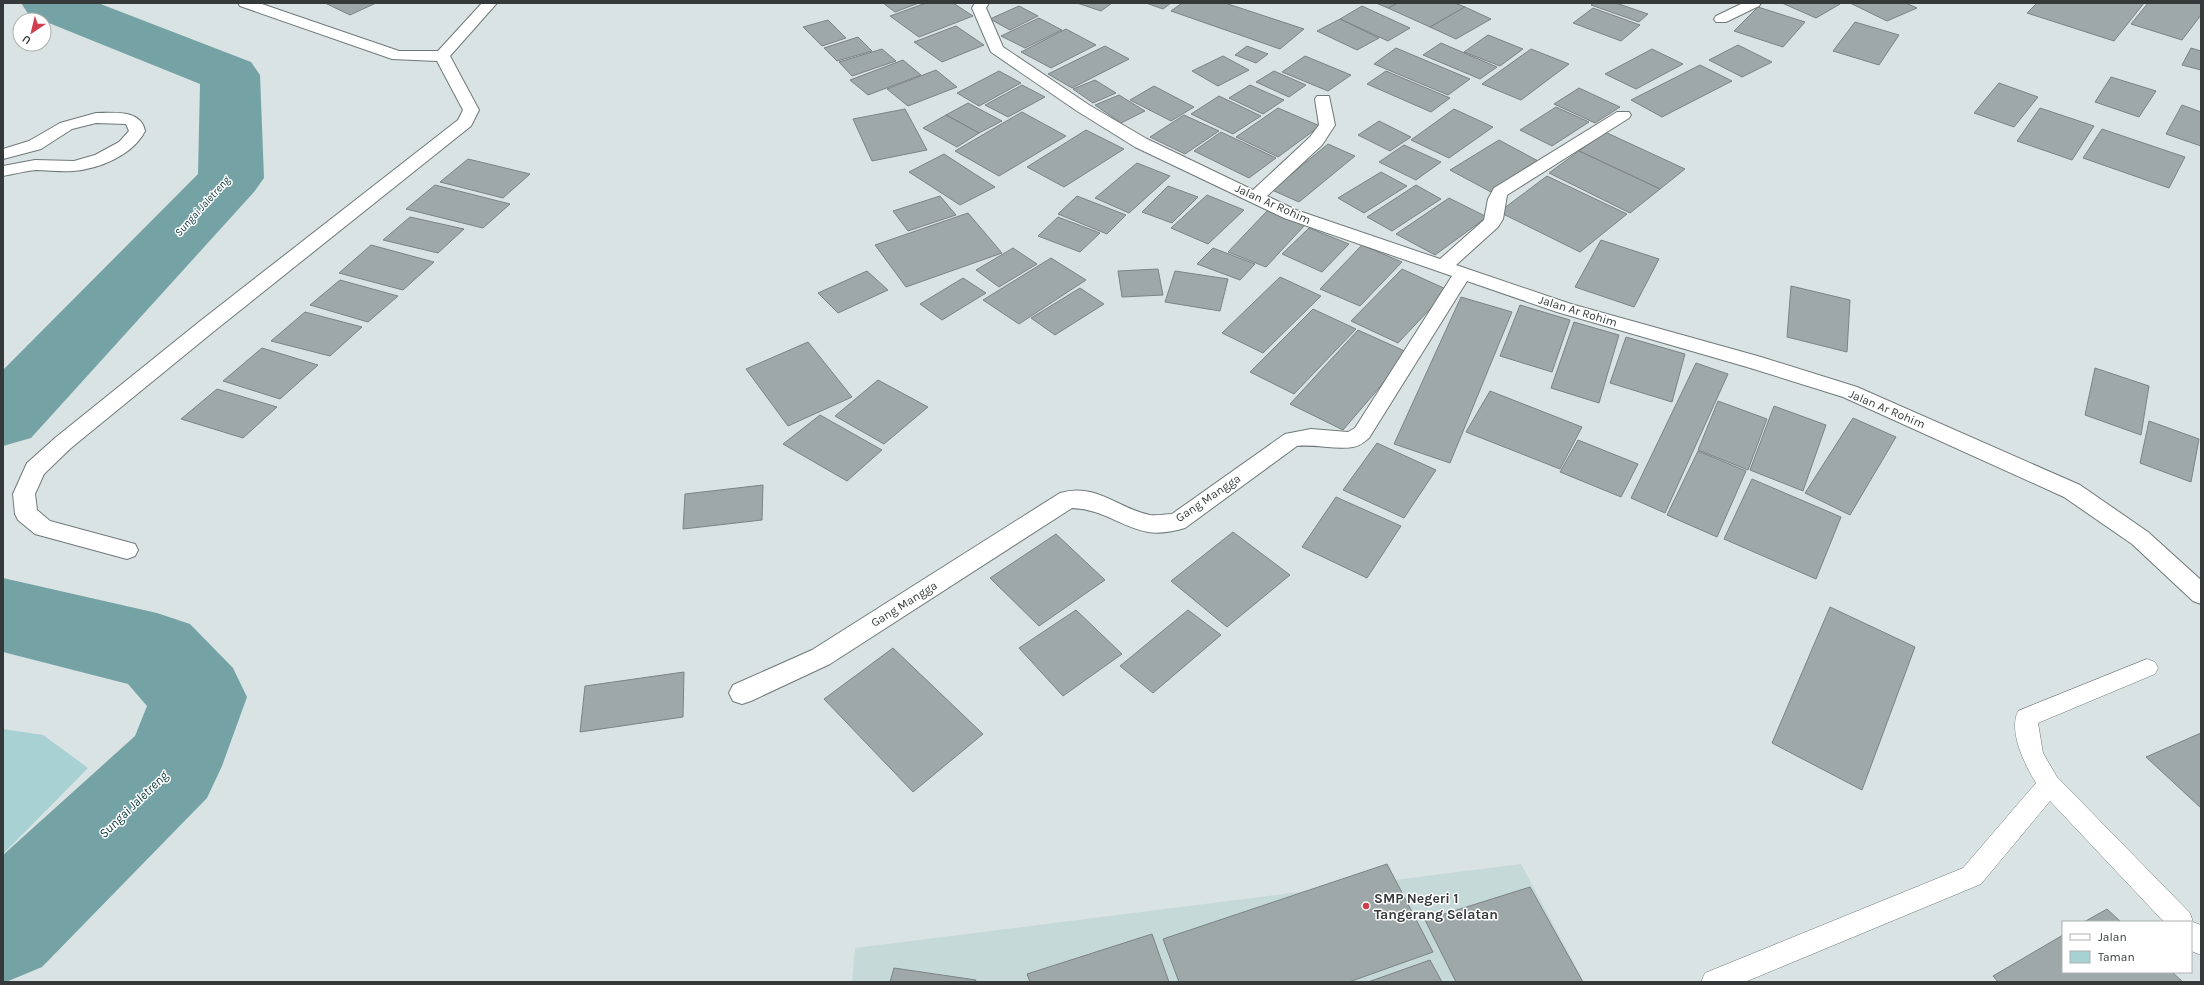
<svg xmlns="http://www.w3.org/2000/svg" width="2204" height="985" font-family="Karla,sans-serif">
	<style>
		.built { fill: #c6d9d9 }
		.green { fill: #a7d1d2 }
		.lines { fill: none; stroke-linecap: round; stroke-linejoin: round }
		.river { fill: #75a3a5; fill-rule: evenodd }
		.building { fill: #9fa8a8; stroke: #7b8384 }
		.lane-casing { stroke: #707979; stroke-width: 1 }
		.street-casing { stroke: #707979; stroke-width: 2 }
		.lane { fill: #fff; fill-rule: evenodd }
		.street { fill: #fff; fill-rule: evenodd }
		.poi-dot { fill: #d03f50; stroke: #fff; stroke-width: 1.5 }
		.labels { text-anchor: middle; stroke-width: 3; stroke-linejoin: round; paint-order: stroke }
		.far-water-label { font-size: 11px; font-style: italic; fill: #063537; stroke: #fff }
		.street-label { font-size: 12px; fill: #353939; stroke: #fff }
		.water-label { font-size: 13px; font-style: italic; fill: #063537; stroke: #fff }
		.near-poi-label { font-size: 14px; font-weight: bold; fill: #353939; stroke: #fff; text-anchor: start }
	</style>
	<rect width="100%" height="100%" fill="#d9e3e3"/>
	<path class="built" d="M1521,864l63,118h-732l3,-34z"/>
	<path class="green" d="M3,729l40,6 45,33 -85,86z"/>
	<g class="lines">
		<g class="river">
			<path d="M21,3h77l153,59 9,13 4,103 -10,14 -223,246 -28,8v-76l195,-196 2,-90 -171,-69z"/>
			<path d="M3,578l154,35 33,11 43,44 14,29 -25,69 -15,32 -165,169 -36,15h-3v-127l132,-119 12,-30 -19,-22 -125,-32z"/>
		</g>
	</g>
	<g class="building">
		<path d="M325,3h51l-26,12z"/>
		<path d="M883,3h36l-24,9z"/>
		<path d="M926,3h27l20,13 -54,21 -29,-21z"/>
		<path d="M1077,3h35l-11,8z"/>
		<path d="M1146,3h25l-8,6z"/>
		<path d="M1182,3h43l79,26 -24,20 -109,-38z"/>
		<path d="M1376,3h22l-10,5z"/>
		<path d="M1398,3h57l10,4 -35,20 -42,-19z"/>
		<path d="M1594,3h22l32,11 -9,8 -48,-17z"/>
		<path d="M1782,3h55l3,1 -24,14z"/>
		<path d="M1850,3h56l11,5 -30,13z"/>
		<path d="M2037,3h107l-30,38 -87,-28z"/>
		<path d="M2148,3h53v12l-19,25 -51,-16z"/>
		<path d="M1019,6l19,10 -28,14 -20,-11z"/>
		<path d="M1362,6l48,22 -22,13 -48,-22z"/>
		<path d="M1465,7l26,12 -35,20 -26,-12z"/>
		<path d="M1758,7l47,15 -22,25 -49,-16z"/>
		<path d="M1593,8l47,17 -19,16 -48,-18z"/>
		<path d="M1039,18l23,12 -37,18 -24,-12z"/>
		<path d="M1340,19l39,19 -22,12 -40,-19z"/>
		<path d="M828,20l18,18 -24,8 -19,-19z"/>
		<path d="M1855,22l44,13 -20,30 -46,-14z"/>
		<path d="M956,26l28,19 -42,17 -28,-20z"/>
		<path d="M1066,29l30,16 -45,23 -30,-16z"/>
		<path d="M1488,35l35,14 -23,17 -36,-14z"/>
		<path d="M858,37l14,14 -35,10 -13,-13z"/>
		<path d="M1441,43l56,24 -17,12 -57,-24z"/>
		<path d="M1738,45l34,17 -30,15 -33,-17z"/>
		<path d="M1105,46l24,13 -57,29 -24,-14z"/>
		<path d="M1247,46l21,8 -12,9 -21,-8z"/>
		<path d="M1396,48l74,31 -22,16 -74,-31z"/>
		<path d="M2191,48l10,3v19l-19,-5z"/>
		<path d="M882,49l14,12 -44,15 -13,-14z"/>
		<path d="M1531,49l38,15 -48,36 -39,-16z"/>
		<path d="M1652,49l31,15 -47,25 -31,-15z"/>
		<path d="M1223,56l26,14 -31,16 -26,-15z"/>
		<path d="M1305,56l46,19 -23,16 -46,-19z"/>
		<path d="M903,60l18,15 -53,20 -18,-15z"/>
		<path d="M1700,65l32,16 -70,36 -31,-17z"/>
		<path d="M936,70l21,17 -49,19 -21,-17z"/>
		<path d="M999,71l22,12 -42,23 -22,-13z"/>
		<path d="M1274,71l32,14 -17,12 -33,-15z"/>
		<path d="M1386,71l64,27 -19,14 -64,-28z"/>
		<path d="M2111,77l45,14 -17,26 -44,-15z"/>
		<path d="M1095,80l21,13 -23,10 -20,-14z"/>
		<path d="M1999,83l39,14 -24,30 -40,-14z"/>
		<path d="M1022,85l23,12 -37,20 -23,-12z"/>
		<path d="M1250,85l34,15 -21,14 -34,-16z"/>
		<path d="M1154,86l40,21 -23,14 -41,-21z"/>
		<path d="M1579,88l41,19 -25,16 -41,-19z"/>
		<path d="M1119,95l26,16 -24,12 -26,-18z"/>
		<path d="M1219,96l42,20 -28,18 -42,-20z"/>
		<path d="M968,103l34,18 -23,12 -33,-18z"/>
		<path d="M2182,105l19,7v34l-35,-12z"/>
		<path d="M1556,107l33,15 -37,24 -32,-16z"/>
		<path d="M1278,108l42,18 -42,31 -42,-20z"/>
		<path d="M2040,108l54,18 -22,34 -55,-19z"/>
		<path d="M905,109l22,41 -55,11 -19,-42z"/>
		<path d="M1454,109l39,18 -44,31 -38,-18z"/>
		<path d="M1022,112l44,24 -67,40 -44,-25z"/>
		<path d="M946,115l33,18 -22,14 -34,-19z"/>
		<path d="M1184,115l35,16 -34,23 -35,-17z"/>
		<path d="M1379,121l32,16 -21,14 -32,-16z"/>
		<path d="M2102,129l83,28 -16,31 -86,-30z"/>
		<path d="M1086,130l38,19 -60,38 -37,-20z"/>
		<path d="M1221,132l55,26 -27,20 -55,-27z"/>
		<path d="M1605,132l80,37 -25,20 -81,-38z"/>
		<path d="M1499,140l41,22 -49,30 -41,-22z"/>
		<path d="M1328,144l27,12 -56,46 -27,-12z"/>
		<path d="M1404,145l37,17 -25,18 -37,-18z"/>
		<path d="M1579,151l81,38 -30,24 -81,-40z"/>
		<path d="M944,154l51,33 -35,18 -51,-33z"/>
		<path d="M468,159l62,15 -27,24 -63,-16z"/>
		<path d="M1137,163l33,13 -41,37 -34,-15z"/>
		<path d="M1381,172l26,14 -43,27 -26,-15z"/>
		<path d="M1547,176l80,38 -47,38 -81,-40z"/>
		<path d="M435,185l75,19 -27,24 -77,-19z"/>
		<path d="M1416,185l25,14 -49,32 -25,-14z"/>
		<path d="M1168,186l30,11 -26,26 -30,-11z"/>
		<path d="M1207,195l37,15 -36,34 -37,-16z"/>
		<path d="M940,196l16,19 -48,16 -15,-20z"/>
		<path d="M1077,196l49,19 -19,19 -49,-20z"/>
		<path d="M1449,198l38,19 -52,38 -39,-21z"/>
		<path d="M1268,210l37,15 -39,42 -38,-15z"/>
		<path d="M968,213l34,40 -96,34 -31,-42z"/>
		<path d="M410,217l54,12 -26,24 -55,-13z"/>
		<path d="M1058,217l42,16 -20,19 -42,-16z"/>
		<path d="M1309,228l40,16 -27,28 -40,-18z"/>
		<path d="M1601,240l58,19 -25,48 -59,-20z"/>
		<path d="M371,245l63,17 -31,28 -64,-17z"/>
		<path d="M1362,245l40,17 -42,44 -40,-17z"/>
		<path d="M1013,248l24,16 -38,23 -23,-17z"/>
		<path d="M1213,248l42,16 -15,16 -43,-16z"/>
		<path d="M1051,258l35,22 -67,44 -36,-24z"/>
		<path d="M1158,269l5,26 -41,2 -4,-26z"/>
		<path d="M1402,269l46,21 -50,53 -47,-22z"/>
		<path d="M867,271l21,19 -50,23 -20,-20z"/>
		<path d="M1175,271l53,8 -8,32 -55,-9z"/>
		<path d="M1280,277l41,19 -58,57 -41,-20z"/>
		<path d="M963,278l23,15 -44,27 -22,-16z"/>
		<path d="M340,280l58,16 -30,26 -58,-17z"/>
		<path d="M1791,286l59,14 -3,52 -60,-15z"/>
		<path d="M1080,288l24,16 -49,31 -24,-17z"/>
		<path d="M1461,297l51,15 -62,151 -56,-19z"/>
		<path d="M1520,305l50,15 -18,52 -52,-16z"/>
		<path d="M1313,309l43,20 -62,65 -44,-22z"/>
		<path d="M305,312l57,15 -32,29 -59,-15z"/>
		<path d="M1574,322l45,13 -20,68 -48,-15z"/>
		<path d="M1358,330l51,23 -66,77 -53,-26z"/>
		<path d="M1626,337l59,17 -13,48 -62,-19z"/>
		<path d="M808,342l44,55 -64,29 -42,-57z"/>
		<path d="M262,348l56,17 -38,34 -57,-18z"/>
		<path d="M1696,363l32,11 -63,139 -34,-15z"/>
		<path d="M2095,368l54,18 -8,49 -56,-20z"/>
		<path d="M878,380l50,27 -44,37 -49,-28z"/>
		<path d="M217,389l60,18 -34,31 -62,-19z"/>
		<path d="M1490,391l92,36 -22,42 -94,-37z"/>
		<path d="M1718,401l49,18 -19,51 -50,-20z"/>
		<path d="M1774,406l52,19 -23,66 -53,-21z"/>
		<path d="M820,415l62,35 -35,31 -64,-37z"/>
		<path d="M1853,418l43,19 -46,78 -45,-22z"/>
		<path d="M2149,421l50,18 -8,43 -51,-19z"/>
		<path d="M1578,440l60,24 -17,33 -61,-25z"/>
		<path d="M1377,443l59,27 -32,48 -61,-28z"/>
		<path d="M1698,451l48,20 -29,66 -50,-22z"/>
		<path d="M1752,479l89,38 -25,62 -92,-40z"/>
		<path d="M763,485l-1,35 -79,9 2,-35z"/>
		<path d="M1336,497l65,29 -34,52 -65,-31z"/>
		<path d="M1233,532l57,43 -63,52 -56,-46z"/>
		<path d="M1056,534l49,46 -66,46 -49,-48z"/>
		<path d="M1830,607l85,40 -53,143 -90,-47z"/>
		<path d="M1076,610l46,44 -59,42 -44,-48z"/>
		<path d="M1188,610l33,25 -68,58 -33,-27z"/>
		<path d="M893,648l90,86 -70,58 -89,-93z"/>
		<path d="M684,672l-1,45 -103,15 5,-46z"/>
		<path d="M2201,733v75l-55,-51z"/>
		<path d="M1387,864l46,88 -84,30h-170l-16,-43z"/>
		<path d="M1530,887l53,95h-127l-31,-62z"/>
		<path d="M2107,909l14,13h-37z"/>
		<path d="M1152,934l17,48h-139l-3,-8z"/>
		<path d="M2063,935v37h109l11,10h-185l-5,-6z"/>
		<path d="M1430,960l12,22h-74z"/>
		<path d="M894,968l82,12 -1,2h-85z"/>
	</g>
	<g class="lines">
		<g class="lane-casing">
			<path id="lane" d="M2147,659l8,3 3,6 -3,6 -117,49 5,30 14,24 133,136 3,9 8,3v30l-10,-4v-29h-27l-114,-121 -69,83 -236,98h-44l4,-9 258,-105 73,-85c-11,-18 -28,-51 -18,-72z"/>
		</g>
		<g class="street-casing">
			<g id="street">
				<path d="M238,3h21l140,48h39l44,-48h15l-47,53 29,54 -8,16 -258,206 -142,116 -27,26 -9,20 2,16 13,11 85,23 3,6 -3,6 -8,3 -92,-25 -17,-14 -3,-6 -2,-20 14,-31 28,-25 144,-116 259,-202 5,-10 -26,-49 -45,-2 -152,-53z"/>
				<path d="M975,3h14l-3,5 17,39 86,58 58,34 106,51 57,-53 9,-12 -4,-26 2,-3h12l6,29 -13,20 -55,51 29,14 144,49 44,-39 4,-21 6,-11 123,-76h12l2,3 -2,3 -122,77 -4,24 -5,8 -42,38 115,39 190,53 96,30 223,98 68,47 53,48v24l-8,-3 -61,-57 -68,-47 -221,-100 -96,-30 -190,-55 -90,-31 -98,157c-5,4 -9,8 -16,9 -15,3 -38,-3 -56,-1l-112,82c-10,3 -26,6 -37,4 -27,-5 -45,-23 -76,-24l-242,156 -79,37 -9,3 -9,-3 -4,-8 4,-8 79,-35 248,-157c36,-11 59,16 90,22 7,1 15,-1 22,-1l113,-80 26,-5 37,3 7,-4 97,-152 -168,-58 -149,-71 -58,-36 -86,-59 -19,-44z"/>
				<path d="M1743,3h18l-2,3 -33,16h-10l-2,-3 2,-3z"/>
				<path d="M96,113c17,0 45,-4 49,18 -12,24 -46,38 -72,40 -12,1 -25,-1 -37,-1 -11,1 -22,4 -33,6v-10l32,-6 39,1 21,-6 24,-13 10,-11 -3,-7 -30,-1 -24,6 -31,20 -38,10v-10l26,-8 31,-18z"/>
			</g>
		</g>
		<use href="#lane" class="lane"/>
		<use href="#street" class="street"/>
	</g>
	<circle class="poi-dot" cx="1366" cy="906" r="4"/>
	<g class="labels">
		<g class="far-water-label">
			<text transform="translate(202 206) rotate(-48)" y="4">Sungai Jaletreng</text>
		</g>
		<g class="street-label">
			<text transform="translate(1273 204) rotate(24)" y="4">Jalan Ar Rohim</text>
			<text transform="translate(1578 311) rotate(17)" y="4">Jalan Ar Rohim</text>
			<text transform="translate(1887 409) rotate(23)" y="4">Jalan Ar Rohim</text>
			<text transform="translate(1208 498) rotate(-34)" y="4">Gang Mangga</text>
			<text transform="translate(904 604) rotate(-32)" y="4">Gang Mangga</text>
		</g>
		<g class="water-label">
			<text transform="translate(133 804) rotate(-44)" y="5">Sungai Jaletreng</text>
		</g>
		<g class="near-poi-label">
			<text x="1374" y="903">SMP Negeri 1<tspan x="1374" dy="16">Tangerang Selatan</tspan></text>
		</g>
	</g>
	<rect width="2204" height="985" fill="none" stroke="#353939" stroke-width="8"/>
	<rect x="2062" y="921" width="130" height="52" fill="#ffffff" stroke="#aeb0b0"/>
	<rect x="2070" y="934" width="20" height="6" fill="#ffffff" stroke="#aeb0b0"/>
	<text x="2098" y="941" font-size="12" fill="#353939">Jalan</text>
	<rect x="2070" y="951" width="20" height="12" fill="#a7d1d2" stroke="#aeb0b0"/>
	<text x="2098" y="961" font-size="12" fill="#353939">Taman</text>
	<g transform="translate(32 32) rotate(215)"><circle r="19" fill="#ffffff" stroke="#aeb0b0"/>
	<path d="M0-3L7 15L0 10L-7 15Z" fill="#d03f50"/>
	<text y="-6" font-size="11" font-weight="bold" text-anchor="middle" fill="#353939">U</text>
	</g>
</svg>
